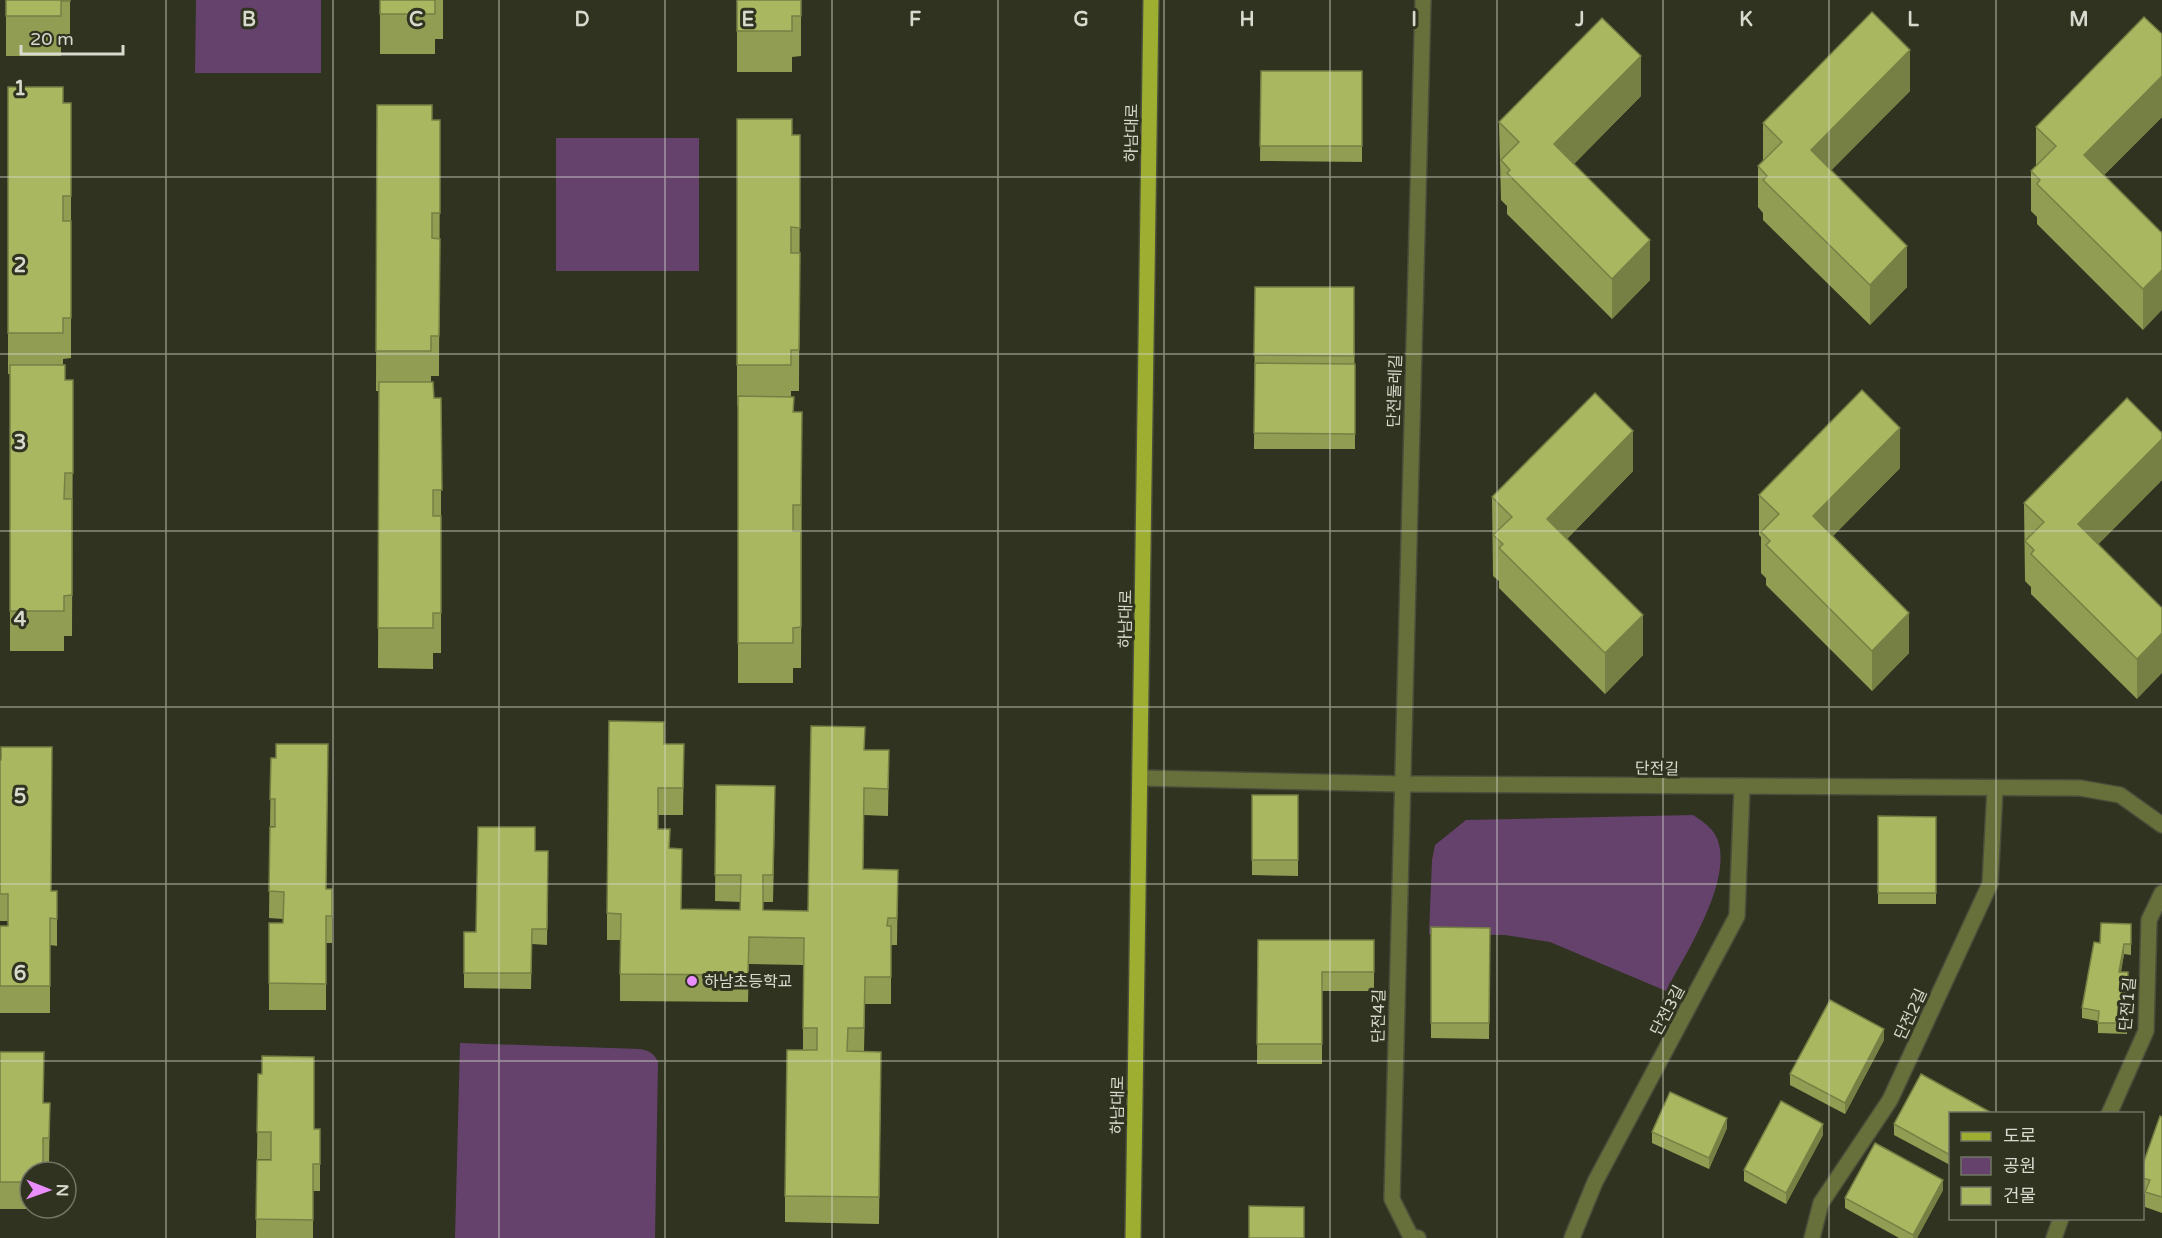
<svg xmlns="http://www.w3.org/2000/svg" width="2162" height="1238" font-family="'Varela Round','Noto Sans KR',sans-serif">
	<style>
		.green { fill: #65426c }
		.lines { fill: none; stroke-linecap: round; stroke-linejoin: round }
		.minor-casing { stroke: #4a4e3b; stroke-width: 18 }
		.major-casing { stroke: #4a4e3b; stroke-width: 18 }
		.minor { stroke: #67703a; stroke-width: 15 }
		.major { stroke: #9dae30; stroke-width: 15 }
		.wall { fill: #919d53 }
		.shaded-wall { fill: #768044 }
		.building { fill: #a9b761; stroke: #768044; stroke-width: 1.5 }
		.grid { fill: none; stroke: #d7dacd; stroke-width: 1.5; stroke-opacity: 0.55 }
		.poi-dot { fill: #ea8dfd; stroke: #2f331f; stroke-width: 2 }
		.labels { text-anchor: middle; stroke-width: 6; stroke-linejoin: round; paint-order: stroke }
		.street-label { font-size: 16px; fill: #d7dacd; stroke: #2f331f }
		.poi-label { font-size: 16px; fill: #d7dacd; stroke: #2f331f; text-anchor: start }
		.grid-label { font-size: 20px; text-anchor: middle; font-weight: bold; fill: #d7dacd; stroke: #2f331f; stroke-width: 6; stroke-linejoin: round; paint-order: stroke }
	</style>
	<rect width="100%" height="100%" fill="#2f331f"/>
	<g class="green">
		<path d="M196,0h125v73h-126z"/>
		<rect x="556" y="138" width="143" height="133"/>
		<path d="M1693,815c11,7 21,14 25,26 14,42 -33,113 -52,150l-116,-49 -45,-7 -76,-1 3,-74 3,-15 31,-25z"/>
		<path d="M460,1043l180,6c9,2 14,4 18,13l-3,176h-200z"/>
	</g>
	<g class="lines">
		<g class="minor-casing">
			<g id="minor">
				<path d="M1141,778l260,6 679,4 40,7 42,30"/>
				<path d="M2109,1114l37,-83 3,-111 13,-27"/>
				<path d="M1418,1238l-7,-1 -19,-38 31,-1199"/>
				<path d="M1572,1238l23,-56 142,-266 5,-129"/>
				<path d="M1812,1238l9,-35 69,-103 100,-216 5,-95"/>
				<path d="M2054,1238l7,-20"/>
			</g>
		</g>
		<g class="major-casing">
			<path id="major" d="M1133,1238l18,-1238"/>
		</g>
		<use href="#minor" class="minor"/>
		<use href="#major" class="major"/>
	</g>
	<g class="wall">
		<path d="M6,0h64v41h-9v15h-55z"/>
		<path d="M380,0h63v39h-8v15h-55z"/>
		<path d="M737,0h64v56l-9,1v15h-55z"/>
		<path d="M1261,71h101v91l-102,-1z"/>
		<path d="M8,87l55,16h8v255l-8,1v6l2,15h8l-1,256h-8v15h-54v-277h-2z"/>
		<path d="M1910,91l-79,79 76,117 -37,38 -107,-105v-7l-5,-6v-41l5,-5v-38z"/>
		<path d="M1641,96l-67,68 76,116 -38,39 -105,-105v-8l-6,-6 -2,-78z"/>
		<path d="M377,105l55,15h8l-1,256h-8v6l3,16h7v255h-8v16l-55,-1 1,-277h-3z"/>
		<path d="M2162,117l-58,58 58,58 -19,97 -106,-106v-7l-6,-6v-40l5,-5v-39z"/>
		<path d="M737,119l55,16h8l-1,256h-8v6l3,15h8l-1,256h-8v15h-55v-277h-1z"/>
		<path d="M1255,287h99l1,162h-101z"/>
		<path d="M2162,433v47l-64,64 64,64 -25,91 -106,-105v-7l-6,-6 -1,-78z"/>
		<path d="M1900,468l-67,68 76,117 -37,38 -106,-106v-7l-5,-5v-36l-2,-2v-40z"/>
		<path d="M1633,471l-66,68 76,116 -38,39 -106,-106v-7l-6,-5 -1,-79z"/>
		<path d="M664,744h20l-1,71h-25v14l12,19 11,61 59,1 1,-8 -26,-1 1,-116 59,28 -2,89h-10v8l45,1 57,-161h24l-1,66 -24,-1 -1,54 35,1 -1,75h-6v59h-26l-1,48h17l-2,172 -94,-2v-26l18,-146v-85l-54,-1 -1,38 -128,-1v-61h-13v-27z"/>
		<path d="M271,758l55,131 6,27v27h-6v67h-57v-87h14v-4l-14,-1 1,-91h5v-1h-5z"/>
		<path d="M0,760l51,131h6v55l-7,-1v68h-50v-87h8v-5h-8z"/>
		<path d="M1252,795h46v81l-46,-1z"/>
		<path d="M1878,816l58,1v87h-58z"/>
		<path d="M535,851h13l-1,94 -15,-1 -1,45 -67,-1v-56h12z"/>
		<path d="M2131,924v31l-7,-1 -3,18h7l-1,62 -29,-1v-12l-16,-3v-10z"/>
		<path d="M1431,927l59,1 -1,111 -58,-1z"/>
		<path d="M1258,940h116v51h-52v73h-65z"/>
		<path d="M1884,1040l-39,74 -55,-29v-11z"/>
		<path d="M0,1052l43,51h7l-1,62h-6l-13,7v36h12v1h-42z"/>
		<path d="M258,1074l56,55h6v62h-7v47h-57l1,-78h14v-1h-14z"/>
		<path d="M1921,1074l69,38v1h-40v52l-56,-30v-11z"/>
		<path d="M2162,1117v96l-17,-6v-13l-3,-1v-26z"/>
		<path d="M1727,1128l-18,41 -57,-26v-11z"/>
		<path d="M1823,1135l-37,69 -42,-23v-11z"/>
		<path d="M1943,1190l-26,48h-18l-54,-30v-10z"/>
	</g>
	<g class="shaded-wall">
		<path d="M1910,50v41l-99,100v-41z"/>
		<path d="M1641,56v40l-87,88v-40z"/>
		<path d="M2162,76v41l-78,78v-40z"/>
		<path d="M1650,240v40l-38,39v-40z"/>
		<path d="M1907,246v41l-37,38v-40z"/>
		<path d="M2162,270v40l-19,20v-41z"/>
		<path d="M1900,428v40l-87,88v-40z"/>
		<path d="M1633,431v40l-86,88v-40z"/>
		<path d="M2162,439v41l-84,85v-41z"/>
		<path d="M1909,613v40l-37,38v-40z"/>
		<path d="M1643,615v40l-38,39v-41z"/>
		<path d="M2162,633v40l-25,26v-40z"/>
		<path d="M2124,944v10l-5,28v-10z"/>
		<path d="M1884,1029v11l-39,74v-11z"/>
		<path d="M1727,1118v10l-18,41v-11z"/>
		<path d="M1823,1124v11l-37,69v-11z"/>
		<path d="M1943,1180v10l-26,48h-4v-3z"/>
	</g>
	<g class="building">
		<path d="M6,0h64v1h-9v15h-55z"/>
		<rect x="380" y="0" width="55" height="14"/>
		<path d="M737,0h64v16h-9v15h-55z"/>
		<path d="M1872,12l38,38 -99,100 96,96 -37,39 -107,-105 4,-4 -9,-10 24,-24 -19,-19z"/>
		<path d="M2144,17l18,17v42l-78,79 78,78v37l-19,19 -106,-105 3,-4 -9,-9 25,-25 -20,-19z"/>
		<path d="M1602,18l39,38 -87,88 96,96 -38,39 -105,-106 3,-3 -9,-10 18,-18 -20,-20z"/>
		<path d="M1261,71h101v75h-102z"/>
		<path d="M8,87h55v16h8v93h-8v25h8v97h-8v15h-55z"/>
		<path d="M377,105h55v15h8v93h-8v25l8,1 -1,97h-8v15h-55z"/>
		<path d="M737,119h55v16h8v93l-9,-1v26h9l-1,97h-8v15h-54z"/>
		<path d="M1255,287h99v69l-100,-1z"/>
		<path d="M1255,363l100,1v70l-101,-1z"/>
		<path d="M10,365h55v15h8v93h-8l-1,26h8v96l-8,1v15h-54z"/>
		<path d="M379,382h54l1,16h7l1,92h-9v26h8v97h-8v15h-55z"/>
		<path d="M1862,390l38,38 -87,88 96,97 -37,38 -106,-106 4,-4 -9,-9 18,-18 -20,-19z"/>
		<path d="M1595,393l38,38 -86,88 96,96 -38,38 -106,-105 4,-4 -10,-9 19,-18 -20,-20z"/>
		<path d="M738,396l56,1 -1,15h9l-1,93h-8v26h8v96l-8,1v15h-55z"/>
		<path d="M2127,398l35,35v6l-84,85 84,84v25l-25,26 -106,-105 3,-4 -9,-9 19,-19 -20,-19z"/>
		<path d="M609,721l55,1v22h20l-1,44h-25v41h12l-1,19 13,1 -1,60 59,1 1,-35h-26l1,-90 59,1 -2,89h-10v35l45,1 3,-185 54,1 -1,23h25l-1,39 -24,-1 -1,81 35,1 -1,48h-9l-1,8h4v51h-26l-1,51h-16l-1,23 34,1 -2,145 -94,-1 2,-146h30v-22h-14l1,-90 -55,-1 -1,38 -128,-1 1,-60 -14,-1z"/>
		<path d="M276,744h52l-2,145h6v27h-6v68l-57,-1v-60h14l1,-31 -15,-1 1,-64h5v-28h-5l1,-41h5z"/>
		<path d="M1,747h51l-1,144h6v28l-7,-1v68h-50v-60h8v-32h-8v-134h1z"/>
		<rect x="1252" y="795" width="46" height="65"/>
		<path d="M1878,816l58,1v76h-58z"/>
		<path d="M478,827h57v24h13l-1,78h-15l-1,44h-67v-41h12z"/>
		<path d="M2101,923l30,1v20h-7l-5,28h9l-1,51h-29l1,-12 -17,-3 12,-66 6,1z"/>
		<path d="M1431,927l59,1 -1,95h-58z"/>
		<path d="M1258,940h116v32h-52v72h-65z"/>
		<path d="M1830,1000l54,29 -39,74 -55,-29z"/>
		<path d="M0,1052h44l-1,51h7l-1,35h-6v34h-13v10h-30z"/>
		<path d="M262,1056l52,1v72h6v35h-7v56l-57,-1 1,-59h14v-28h-14l1,-58h4z"/>
		<path d="M1921,1074l69,38 -1,1h-39v42l-56,-31z"/>
		<path d="M1670,1092l57,26 -18,40 -57,-26z"/>
		<path d="M1781,1101l42,23 -37,69 -42,-23z"/>
		<path d="M2160,1116l2,1v80l-17,-5 5,-12 -8,-2v-11z"/>
		<path d="M1875,1143l68,37 -30,55 -68,-37z"/>
		<path d="M1249,1206l55,1v31h-55z"/>
	</g>
	<path class="grid" d="M166,0v1238M333,0v1238M499,0v1238M665,0v1238M832,0v1238M998,0v1238M1164,0v1238M1330,0v1238M1497,0v1238M1663,0v1238M1829,0v1238M1996,0v1114M0,177h2162M0,354h2162M0,531h2162M0,707h2162M0,884h2162M0,1061h2162M1996,1218v20"/>
	<circle class="poi-dot" cx="692" cy="981" r="6"/>
	<g class="labels">
		<g class="street-label">
			<text transform="translate(1131 133) rotate(-89)" y="6">하남대로</text>
			<text transform="translate(1394 391) rotate(-88)" y="6">단전둘레길</text>
			<text transform="translate(1125 619) rotate(-89)" y="6">하남대로</text>
			<text transform="translate(1657 768) rotate(1)" y="6">단전길</text>
			<text transform="translate(2127 1004) rotate(-85)" y="6">단전1길</text>
			<text transform="translate(1667 1010) rotate(-62)" y="6">단전3길</text>
			<text transform="translate(1910 1014) rotate(-65)" y="6">단전2길</text>
			<text transform="translate(1378 1016) rotate(-89)" y="6">단전4길</text>
			<text transform="translate(1117 1105) rotate(-89)" y="6">하남대로</text>
		</g>
		<g class="poi-label">
			<text x="704" y="987">하남초등학교</text>
		</g>
	</g>
	<g class="grid-label">
		<text x="249" y="26">B</text>
		<text x="416" y="26">C</text>
		<text x="582" y="26">D</text>
		<text x="748" y="26">E</text>
		<text x="915" y="26">F</text>
		<text x="1081" y="26">G</text>
		<text x="1247" y="26">H</text>
		<text x="1414" y="26">I</text>
		<text x="1580" y="26">J</text>
		<text x="1746" y="26">K</text>
		<text x="1913" y="26">L</text>
		<text x="2079" y="26">M</text>
		<text x="20" y="95">1</text>
		<text x="20" y="272">2</text>
		<text x="20" y="449">3</text>
		<text x="20" y="626">4</text>
		<text x="20" y="803">5</text>
		<text x="20" y="980">6</text>
	</g>
	<rect x="1949" y="1112" width="195" height="108" fill="#2f331f" stroke="#727665" stroke-width="1.5"/>
	<rect x="1961" y="1132" width="30" height="9" fill="#9dae30" stroke="#727665" stroke-width="1.5"/>
	<text x="2003" y="1142" font-size="18" fill="#d7dacd">도로</text>
	<rect x="1961" y="1157" width="30" height="18" fill="#65426c" stroke="#727665" stroke-width="1.5"/>
	<text x="2003" y="1172" font-size="18" fill="#d7dacd">공원</text>
	<rect x="1961" y="1187" width="30" height="18" fill="#a9b761" stroke="#727665" stroke-width="1.5"/>
	<text x="2003" y="1202" font-size="18" fill="#d7dacd">건물</text>
	<g transform="translate(48 1190) rotate(91)"><circle r="28" fill="#2f331f" stroke="#727665" stroke-width="1.5"/>
	<path d="M0-4.5L10 22L0 15L-10 22Z" fill="#ea8dfd"/>
	<text y="-9" font-size="16" font-weight="bold" text-anchor="middle" fill="#d7dacd">N</text>
	</g>
	<path d="M21 45v9h102v-9" fill="none" stroke="#d7dacd" stroke-width="3"/>
	<text x="30" y="45" font-size="18" fill="#d7dacd" stroke="#2f331f" stroke-width="4.5" paint-order="stroke">20 m</text>
</svg>
